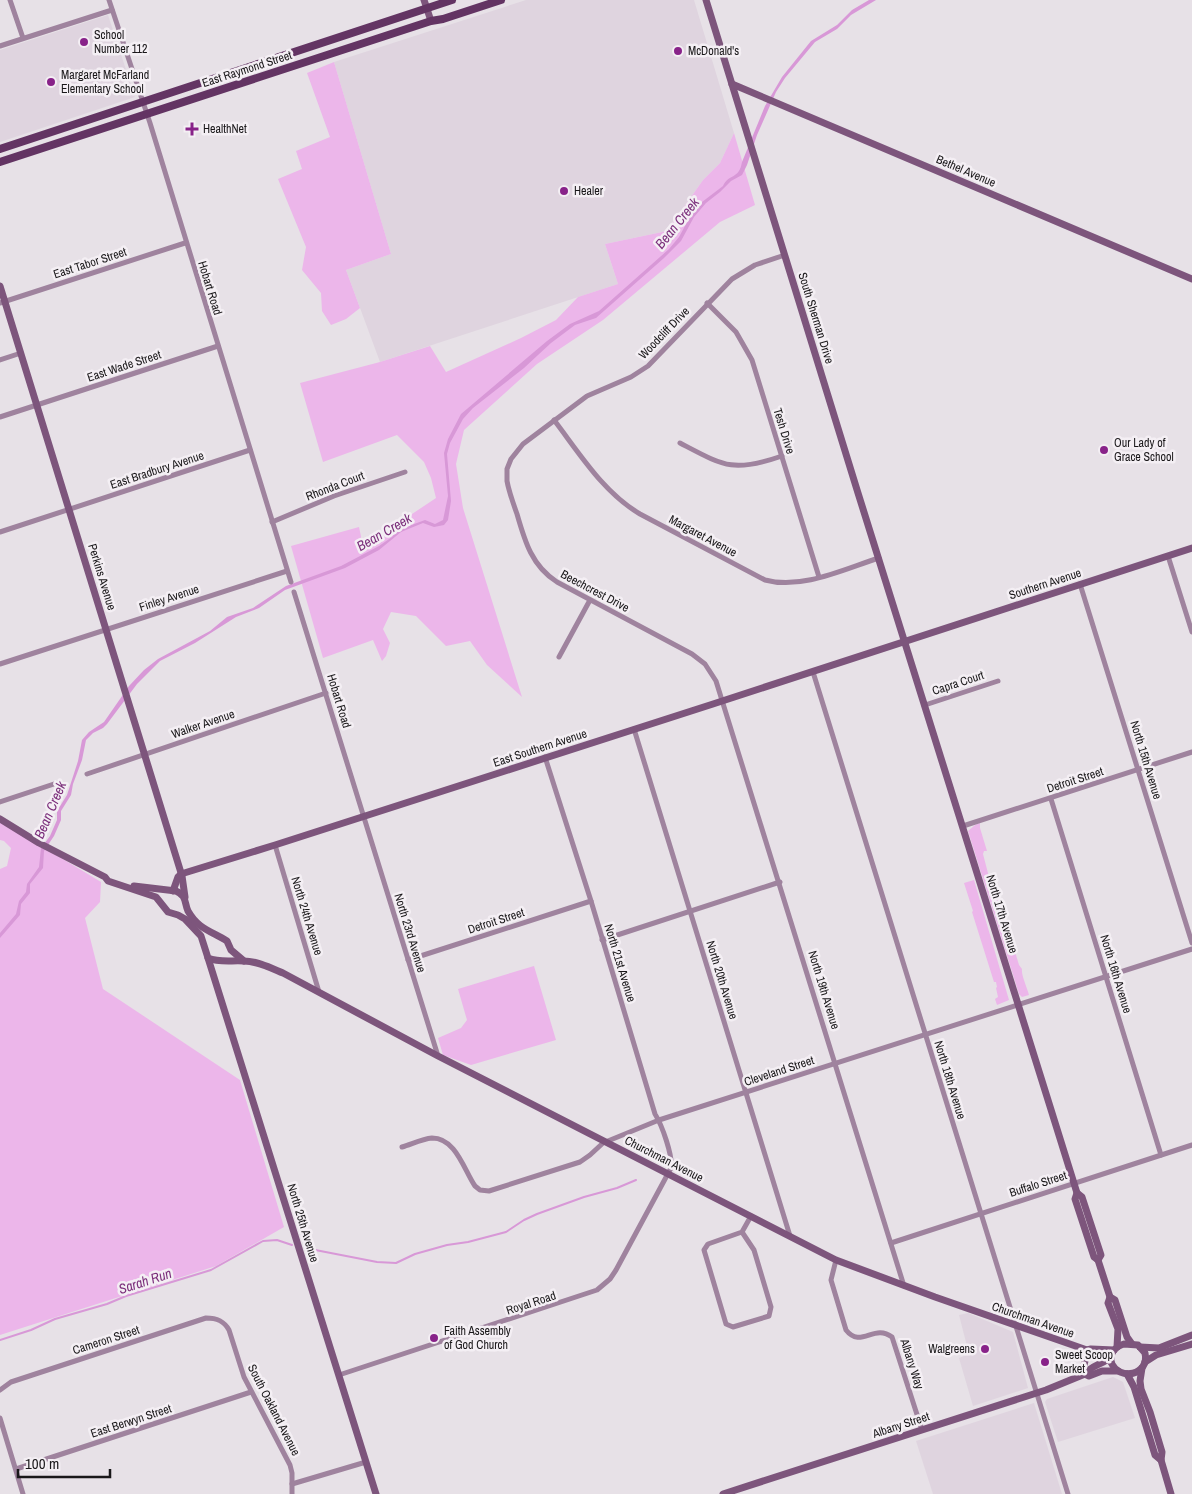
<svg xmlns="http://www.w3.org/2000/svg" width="1192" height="1494" font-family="'Archivo Narrow',sans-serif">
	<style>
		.built { fill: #dfd4df }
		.green { fill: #ecb6ea }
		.water { fill: #d898d7 }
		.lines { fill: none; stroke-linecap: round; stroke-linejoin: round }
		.stream { stroke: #d898d7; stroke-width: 2 }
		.street { stroke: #9f839e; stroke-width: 5 }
		.secondary { stroke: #7d557c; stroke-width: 7 }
		.primary { stroke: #633463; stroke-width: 8 }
		.poi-dot { fill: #882289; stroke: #f4eff4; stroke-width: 2 }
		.labels { text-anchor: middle; stroke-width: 5; stroke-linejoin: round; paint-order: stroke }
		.poi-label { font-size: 12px; fill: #191719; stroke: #f4eff4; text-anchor: start }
		.street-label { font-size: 12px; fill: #191719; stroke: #f4eff4 }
		.water-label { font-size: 14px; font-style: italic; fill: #7b2f7b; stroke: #f4eff4 }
	</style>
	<rect width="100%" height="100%" fill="#e7e1e7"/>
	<g class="built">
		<path d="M526,0h168l40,133 -14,30 -17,17 -36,51 -62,13 13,40 -238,78 -34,-92 45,-16 -57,-192z"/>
		<path d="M108,15l27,82 -135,45v-92z"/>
		<path d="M968,1313l45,19 15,56 -55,18 -14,-48 10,-4 -10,-39z"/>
		<path d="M1113,1377l10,5 12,36 -77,24 -13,-40 2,-3z"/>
		<path d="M1034,1403l28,91h-129l-17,-53z"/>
	</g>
	<g class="green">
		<path d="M334,62l57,192 -45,16 14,38 -14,11 -15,6 -9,-14 -1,-18 -19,-23 4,-23 -28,-68 24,-10 -6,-18 34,-14 -23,-64z"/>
		<path d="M734,133l21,72 -35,17 -117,98 -66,44 -73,66 -8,34 7,44 59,189 -35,-32 -17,-24 -24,5 -30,-30 -25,-4 -8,17 7,14 -4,13 -4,5 -9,-21 -50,18 -32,-112 68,-19 3,14 20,-7 54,-36 -5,-20 -7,-16 -27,-27 -74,27 -23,-79 80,-21 50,-16 16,26 75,-34 35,-18 22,-23 40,-13 -13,-40 62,-13 36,-51 17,-17z"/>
		<path d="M0,821l101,61 -1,20 -15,16 18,71 137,91 44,147 -68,39 -216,69v-466l7,-3 4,-18 -7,-7 -4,-1z"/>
		<path d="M980,823v5l7,23h-3l-1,3 6,23h3l2,5 -2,2 8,24 3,1 5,22 -2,1 3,6h2l8,27 3,4c-1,6 5,18 7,26l-7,2 -3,-3 -51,-163 7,-6z"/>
		<path d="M974,880l35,120 -12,5 -2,-6 3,-2 -2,-9 1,-1 -1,-5h-2l-22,-70 1,-1 -9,-28z"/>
		<path d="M534,966l22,74 -85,25 -28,-10 -5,-17 23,-10 6,-8 -9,-31z"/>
	</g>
	<path class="water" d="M869,0h7l-25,15 -14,14 -22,13 -30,36 -9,14 -19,43 -10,30 -5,10 -11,6 -11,11 -14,11 -12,14 -13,24 -17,17 -68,60 -21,7 -24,18 -27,25 -51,40 -10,11 -13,24 -3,11 4,47 -3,19 -4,5 -10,2 -11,-4 -22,9 -22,18 -34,18 -60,22 -26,18 -23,9 -41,26 -35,18 -23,23 -30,40 -4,4 -10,5 -7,7 -4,20 -9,24 -2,11 -10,16v9l-7,16 -10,15 -1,17 -13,16v9l-9,11 -1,11 -20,23v-5l16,-19 3,-13 7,-9 1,-8 12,-17 2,-19 9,-12 7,-16v-9l10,-16 11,-34 4,-21 7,-8 15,-10 25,-36 15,-16 14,-11 52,-28 17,-14 26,-9 33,-22 55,-20 38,-20 13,-9 6,-7 27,-10 10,4 8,-4 5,-24 -4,-43 4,-14 13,-25 86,-73 23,-17 29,-13 70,-62 10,-12 13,-24 10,-11 21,-16c6,-13 16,-6 19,-24l23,-56 17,-29 29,-36 26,-16 15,-15z"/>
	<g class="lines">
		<g class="stream">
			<path d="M305,1248l72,14 19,1 19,-9 32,-9 21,-3 38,-10 18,-12 13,-6 47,-17 33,-9 19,-8"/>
			<path d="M0,1340l31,-10 24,-11 52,-15 19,-8 85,-26 52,-29 14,-1 15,5"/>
		</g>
		<g class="street">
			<path d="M10,0l13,38"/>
			<path d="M109,0l41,123 141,459"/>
			<path d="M0,46l112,-36"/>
			<path d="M785,255l-30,10 -23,14 -84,87 -17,11 -44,19 -64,48 -12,15 -4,10v12c2,11 6,22 10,33 8,28 15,52 40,68l135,72 13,10 11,17 188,605"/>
			<path d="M0,303l185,-60"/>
			<path d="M707,303l29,29 16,28 67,217"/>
			<path d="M0,360l21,-7"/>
			<path d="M0,417l218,-71"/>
			<path d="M554,420c26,34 49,72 86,94l125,66c37,10 79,-11 114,-22"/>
			<path d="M680,443c44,23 53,30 102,13"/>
			<path d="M272,522l62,-26 71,-24"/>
			<path d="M0,532l250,-82"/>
			<path d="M1168,556l24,76"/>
			<path d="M1080,584l112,359"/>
			<path d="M294,592l144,464"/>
			<path d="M559,657l31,-57"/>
			<path d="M0,664l287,-93"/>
			<path d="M813,672l255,822"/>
			<path d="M925,705l73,-24"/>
			<path d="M634,729l156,507"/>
			<path d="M87,774l239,-81"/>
			<path d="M1051,799l110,356"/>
			<path d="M0,802l60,-20"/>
			<path d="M963,826l229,-74"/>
			<path d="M275,845l44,147"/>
			<path d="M602,940l178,-58"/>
			<path d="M408,960l183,-59"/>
			<path d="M402,1147c10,-3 20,-8 30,-9 24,0 32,32 43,48l5,4 9,1 91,-29 10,-7 13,-12 56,-23 533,-171"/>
			<path d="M742,1232l12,18 17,57 -2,9 -36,11 -7,-3 -22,-74 4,-6 34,-12 9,-16"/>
			<path d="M891,1243l301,-98"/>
			<path d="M836,1260l-5,20 15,50c15,19 28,-7 46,7l30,93"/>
			<path d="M339,1375l258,-85 13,-11 6,-9 55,-102c2,-12 -9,-43 -16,-54l-64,-213 -46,-144"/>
			<path d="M0,1390l11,-8 195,-64c11,0 18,3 23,12l15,47 46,88 2,8v21"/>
			<path d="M0,1418l23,76"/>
			<path d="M16,1469l235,-77"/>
			<path d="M292,1484l74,-22"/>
		</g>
		<g class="secondary">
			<path d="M424,0l7,21"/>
			<path d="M706,0l152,493 190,607 29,93 -2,6 19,58 4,3 12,37 -2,6 10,26 -1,18"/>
			<path d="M732,84l460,195"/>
			<path d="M0,286l182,590 3,21"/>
			<path d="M0,819l39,24 66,34 3,4 48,16 12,15 10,3 7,4 16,17 7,22c12,5 24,2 36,3 13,0 27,7 39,12l155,83 398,204 99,37 152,53c5,6 17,7 24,12"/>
			<path d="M181,874l94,-29 438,-141 479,-156"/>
			<path d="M134,886l42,5c11,5 8,11 12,20 10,18 23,20 39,30l4,9 13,11"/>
			<path d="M173,891l5,-14 3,-3"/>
			<path d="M208,958l168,536"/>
			<path d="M1077,1193l5,4 19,58 -3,5"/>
			<path d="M1110,1297l5,3 12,37 5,7"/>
			<path d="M1124,1344l14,1 7,8c5,22 -26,29 -34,9 -1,-10 4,-15 13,-18z"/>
			<path d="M1140,1347l19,1 33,-13"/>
			<path d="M1082,1349l3,12 -3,12"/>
			<path d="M1087,1350l4,-1 23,1"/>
			<path d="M1145,1362l11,-7 36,-11"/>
			<path d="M1142,1368l-2,13 1,8 9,23 12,40 -1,8"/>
			<path d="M1085,1374c5,-8 18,-10 26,-17"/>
			<path d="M1127,1374l7,13 21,68 6,5 10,34"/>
			<path d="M723,1494l323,-104 39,-16 4,2 13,-5h16"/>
		</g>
		<g class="primary">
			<path d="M0,149l452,-149"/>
			<path d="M0,162l431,-141 12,-2 58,-19"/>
		</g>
	</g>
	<g class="poi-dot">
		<circle cx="84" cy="42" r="5"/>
		<circle cx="678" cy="51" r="5"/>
		<circle cx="51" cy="82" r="5"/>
		<path d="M189.5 121.5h5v5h5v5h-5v5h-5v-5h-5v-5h5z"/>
		<circle cx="564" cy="191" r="5"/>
		<circle cx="1104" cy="450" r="5"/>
		<circle cx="434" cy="1338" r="5"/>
		<circle cx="985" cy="1349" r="5"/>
		<circle cx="1045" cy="1362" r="5"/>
	</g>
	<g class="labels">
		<g class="poi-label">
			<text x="94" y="39">School<tspan x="94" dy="14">Number 112</tspan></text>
			<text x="688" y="55">McDonald's</text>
			<text x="61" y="79">Margaret McFarland<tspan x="61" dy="14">Elementary School</tspan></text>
			<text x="203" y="133">HealthNet</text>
			<text x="574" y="195">Healer</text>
			<text x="1114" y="447">Our Lady of<tspan x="1114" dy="14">Grace School</tspan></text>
			<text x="444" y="1335">Faith Assembly<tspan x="444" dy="14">of God Church</tspan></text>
			<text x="975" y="1353" text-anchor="end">Walgreens</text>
			<text x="1055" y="1359">Sweet Scoop<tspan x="1055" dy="14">Market</tspan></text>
		</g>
		<g class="street-label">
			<text transform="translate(247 69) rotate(-18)" y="4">East Raymond Street</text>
			<text transform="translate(966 171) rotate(23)" y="4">Bethel Avenue</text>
			<text transform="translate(90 263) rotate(-18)" y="4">East Tabor Street</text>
			<text transform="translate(210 288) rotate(73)" y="4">Hobart Road</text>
			<text transform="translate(816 318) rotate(73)" y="4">South Sherman Drive</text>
			<text transform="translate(664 333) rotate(-46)" y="4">Woodcliff Drive</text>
			<text transform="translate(124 366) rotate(-18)" y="4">East Wade Street</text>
			<text transform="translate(784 431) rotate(73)" y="4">Tesh Drive</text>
			<text transform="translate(157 470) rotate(-18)" y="4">East Bradbury Avenue</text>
			<text transform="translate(335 486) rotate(-21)" y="4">Rhonda Court</text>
			<text transform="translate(703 536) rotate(28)" y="4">Margaret Avenue</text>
			<text transform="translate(102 577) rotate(73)" y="4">Perkins Avenue</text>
			<text transform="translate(1045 584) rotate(-18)" y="4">Southern Avenue</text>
			<text transform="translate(595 591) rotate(28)" y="4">Beechcrest Drive</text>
			<text transform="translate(169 598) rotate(-18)" y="4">Finley Avenue</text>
			<text transform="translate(958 683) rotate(-18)" y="4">Capra Court</text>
			<text transform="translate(339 701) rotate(73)" y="4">Hobart Road</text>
			<text transform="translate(203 724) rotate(-19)" y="4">Walker Avenue</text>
			<text transform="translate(540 748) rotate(-18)" y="4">East Southern Avenue</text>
			<text transform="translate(1146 760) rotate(73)" y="4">North 15th Avenue</text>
			<text transform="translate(1075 780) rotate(-18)" y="4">Detroit Street</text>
			<text transform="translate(1002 914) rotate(73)" y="4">North 17th Avenue</text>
			<text transform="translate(307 916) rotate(73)" y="4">North 24th Avenue</text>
			<text transform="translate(496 921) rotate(-18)" y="4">Detroit Street</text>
			<text transform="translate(410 933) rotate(73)" y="4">North 23rd Avenue</text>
			<text transform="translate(620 963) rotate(73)" y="4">North 21st Avenue</text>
			<text transform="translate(1116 974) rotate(73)" y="4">North 16th Avenue</text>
			<text transform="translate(722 980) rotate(73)" y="4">North 20th Avenue</text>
			<text transform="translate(824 990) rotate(73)" y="4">North 19th Avenue</text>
			<text transform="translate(779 1071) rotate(-18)" y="4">Cleveland Street</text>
			<text transform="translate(950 1080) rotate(73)" y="4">North 18th Avenue</text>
			<text transform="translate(664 1159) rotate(27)" y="4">Churchman Avenue</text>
			<text transform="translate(1038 1184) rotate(-18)" y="4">Buffalo Street</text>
			<text transform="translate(303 1223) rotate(73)" y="4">North 25th Avenue</text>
			<text transform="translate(531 1303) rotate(-18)" y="4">Royal Road</text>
			<text transform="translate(1033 1320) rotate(19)" y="4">Churchman Avenue</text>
			<text transform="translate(106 1340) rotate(-18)" y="4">Cameron Street</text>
			<text transform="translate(912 1364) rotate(72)" y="4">Albany Way</text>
			<text transform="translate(274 1410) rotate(63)" y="4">South Oakland Avenue</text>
			<text transform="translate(131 1421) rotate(-18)" y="4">East Berwyn Street</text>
			<text transform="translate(901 1425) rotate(-18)" y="4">Albany Street</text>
		</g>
		<g class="water-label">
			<text transform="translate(677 223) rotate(-51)" y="5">Bean Creek</text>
			<text transform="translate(384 532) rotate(-30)" y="5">Bean Creek</text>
			<text transform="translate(50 810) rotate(-67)" y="5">Bean Creek</text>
			<text transform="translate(145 1281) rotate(-18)" y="5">Sarah Run</text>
		</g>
	</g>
	<path d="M18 1469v8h92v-8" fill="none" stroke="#191719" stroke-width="2.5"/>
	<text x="25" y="1469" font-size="15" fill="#191719" stroke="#f4eff4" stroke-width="4" paint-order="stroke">100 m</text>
</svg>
